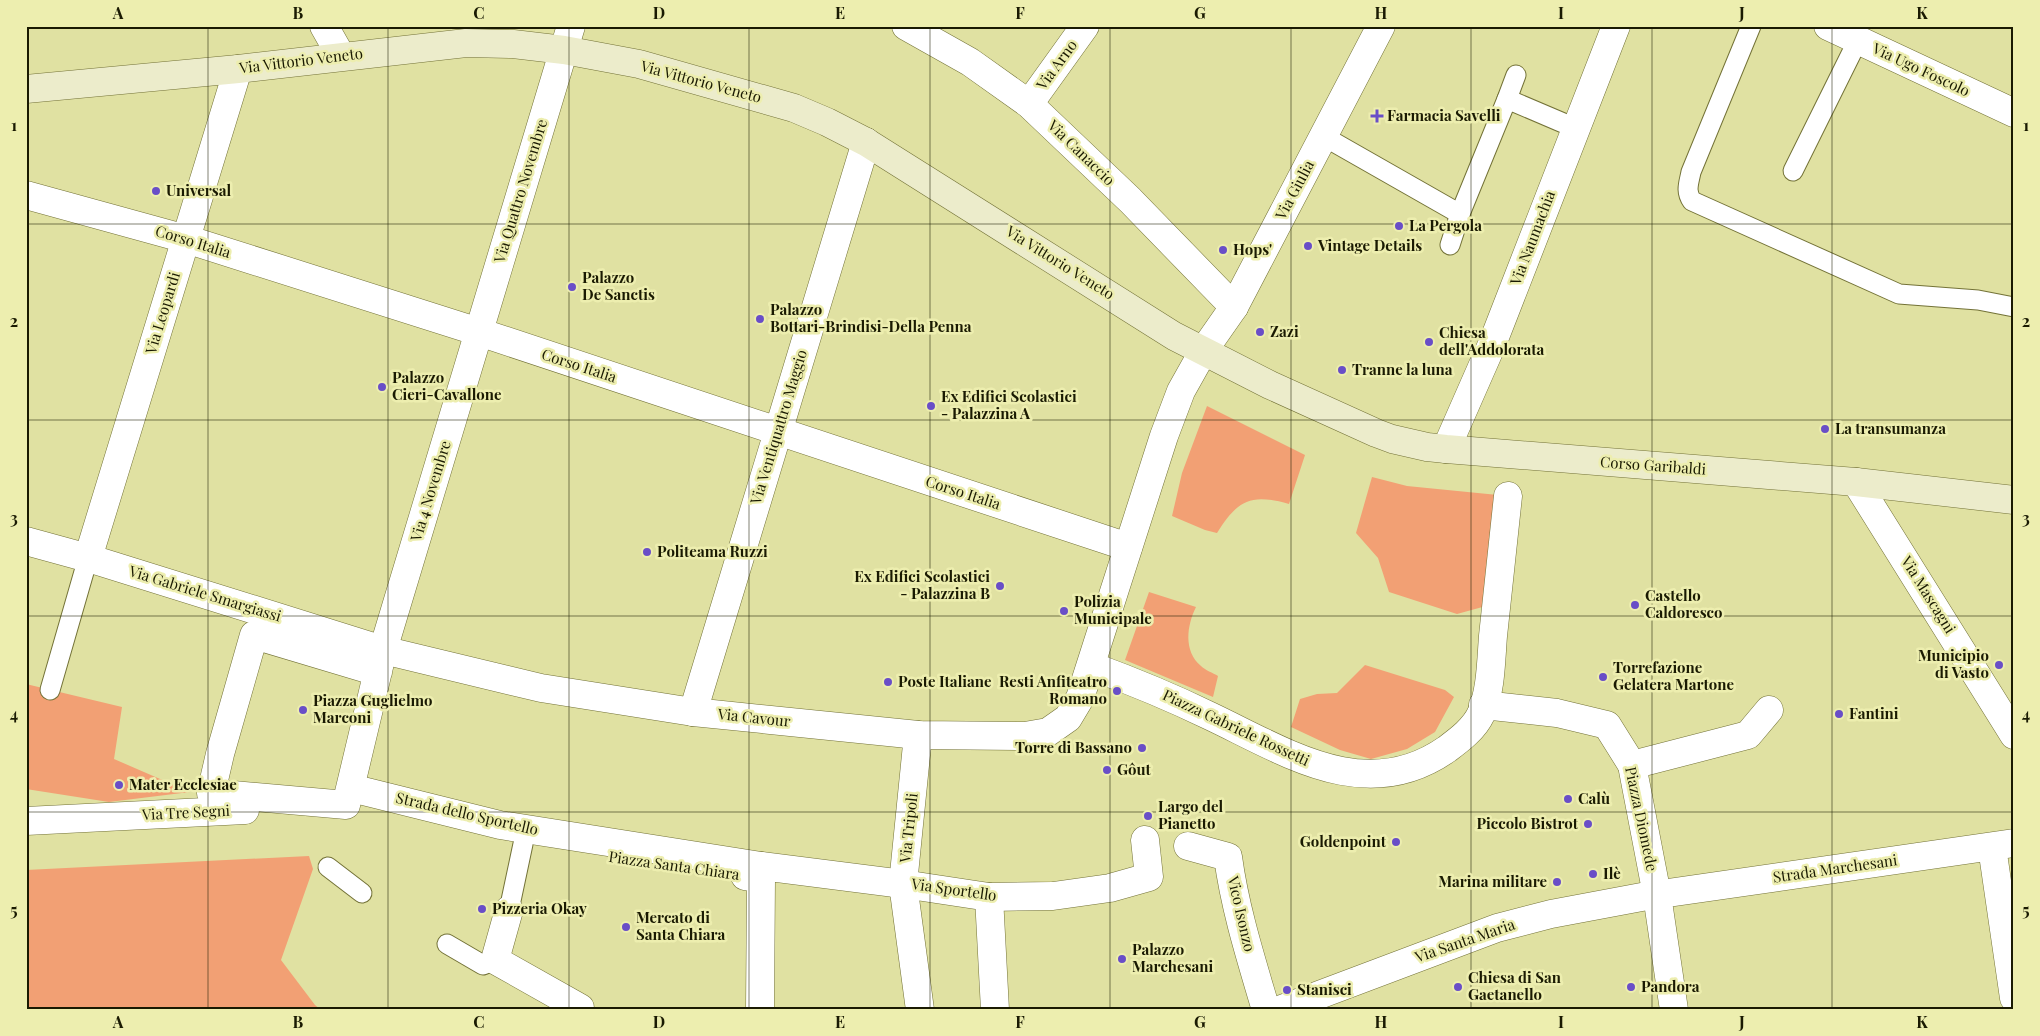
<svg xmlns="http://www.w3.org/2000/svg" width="2040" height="1036" font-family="'Playfair Display',serif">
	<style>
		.green { fill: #f2a074 }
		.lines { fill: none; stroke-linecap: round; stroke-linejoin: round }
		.lane-casing { stroke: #737237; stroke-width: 21 }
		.street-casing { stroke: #737237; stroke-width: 29 }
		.secondary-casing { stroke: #737237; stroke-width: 29 }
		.lane { stroke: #fff; stroke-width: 19 }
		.street { stroke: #fff; stroke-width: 28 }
		.secondary { stroke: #ececcb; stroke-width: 28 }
		.grid { fill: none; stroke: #1a1a02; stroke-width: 1; stroke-opacity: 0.55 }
		.poi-dot { fill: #694ec7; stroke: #edeeaf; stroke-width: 2 }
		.labels { text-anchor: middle; stroke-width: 5; stroke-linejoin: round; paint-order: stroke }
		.street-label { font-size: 15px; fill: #1a1a02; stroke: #edeeaf }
		.poi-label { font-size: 15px; font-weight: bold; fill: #1a1a02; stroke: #edeeaf; text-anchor: start }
		.neatline { fill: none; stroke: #1a1a02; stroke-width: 2 }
		.grid-label { font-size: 16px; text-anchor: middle; font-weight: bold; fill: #1a1a02 }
	</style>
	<rect width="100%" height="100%" fill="#e0e1a2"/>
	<g class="green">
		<path d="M1207,406l98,49 -16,49c-39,-11 -51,-4 -72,29l-12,-3 -33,-14 10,-43z"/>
		<path d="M1372,477l35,9 101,10 -11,107 -40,11 -68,-22 -11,-34 -22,-25z"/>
		<path d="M1149,592l47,15c-9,18 -13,44 5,59 4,4 12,7 17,10l-5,21 -88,-37z"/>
		<path d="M1365,665l80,25 9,7 -19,35 -28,17 -36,10 -31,-9 -49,-23 9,-28 17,-5 20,-1z"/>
		<path d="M26,684l96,23 -8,52 76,33 -81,10 -83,-13z"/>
		<path d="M309,856l4,13 -32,91 34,45 6,5h-295v-140z"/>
	</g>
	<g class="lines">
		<g class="lane-casing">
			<g id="lane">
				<path d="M1751,26l-60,146c-2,11 -6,19 1,29l207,93 79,6 36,7"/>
				<path d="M1507,99l9,-24"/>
				<path d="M1323,136l137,78 47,-115 68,29"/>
				<path d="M1793,171l65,-131"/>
				<path d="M1450,245l10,-31"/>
				<path d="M50,690l38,-132"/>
				<path d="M328,867l34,26"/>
				<path d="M509,910l14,-66"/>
				<path d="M447,944l36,21 12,-5"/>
			</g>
		</g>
		<g class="street-casing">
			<g id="street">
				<path d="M324,26l17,30"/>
				<path d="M906,26l64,36 59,42 101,96 104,107"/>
				<path d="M1828,26l186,87"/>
				<path d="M1029,104l56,-78"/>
				<path d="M26,195l160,44 293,93 649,215"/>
				<path d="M1446,449l47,-107 123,-316"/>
				<path d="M1856,482l158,253"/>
				<path d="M26,541l62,17 295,92 158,38 152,24 225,23 107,1 23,-4 20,-14 12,-20 84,-262 17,-45 23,-41 30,-43 147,-281"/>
				<path d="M88,558l150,-489"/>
				<path d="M1091,666c41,15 80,31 119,50 76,36 156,90 237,33 12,-9 27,-20 34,-35 10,-23 10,-53 12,-78 5,-47 10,-93 15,-140"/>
				<path d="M378,672l-124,-37 -34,119 -9,39 135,12 37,-155 188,-624"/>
				<path d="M1483,705l74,8 50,12 25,40 25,130 17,115"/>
				<path d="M693,712l173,-570"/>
				<path d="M918,735l-15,149 17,126"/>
				<path d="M1632,765l116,-30 21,-25"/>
				<path d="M351,788l149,37 261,41"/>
				<path d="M26,821l219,-11"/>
				<path d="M1188,846l40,11c7,52 23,102 38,153"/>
				<path d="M1992,847l22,151"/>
				<path d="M745,876l16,2 -1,132"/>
				<path d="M761,878v-12l142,18 86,13 64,-1 57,-8 39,-11 -4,-37"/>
				<path d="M989,897l6,113"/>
				<path d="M509,910l-14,50 85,48v2"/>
				<path d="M1279,1010l218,-82 54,-14 96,-18 367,-53"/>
			</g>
		</g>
		<g class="secondary-casing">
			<path id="secondary" d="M26,89l212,-20 228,-26 47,1 51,6 75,14 155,44 33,14 39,20 308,194 96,49 106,48 16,6 35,8 19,2 410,33 158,18"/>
		</g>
		<use href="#lane" class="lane"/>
		<use href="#street" class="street"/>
		<use href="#secondary" class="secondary"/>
	</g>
	<path class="grid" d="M208,26v984M388,26v984M569,26v984M749,26v984M930,26v984M1110,26v984M1291,26v984M1471,26v984M1652,26v984M1832,26v984M26,224h1988M26,420h1988M26,616h1988M26,812h1988"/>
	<g class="poi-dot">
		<path d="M1374.5 108.5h5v5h5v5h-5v5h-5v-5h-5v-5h5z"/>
		<circle cx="156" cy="191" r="5"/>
		<circle cx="1399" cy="226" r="5"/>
		<circle cx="1308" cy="246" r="5"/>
		<circle cx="1223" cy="250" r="5"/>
		<circle cx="572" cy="287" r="5"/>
		<circle cx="760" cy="319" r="5"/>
		<circle cx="1260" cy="332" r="5"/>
		<circle cx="1429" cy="342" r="5"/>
		<circle cx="1342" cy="370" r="5"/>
		<circle cx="382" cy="387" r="5"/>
		<circle cx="931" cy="406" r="5"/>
		<circle cx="1825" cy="429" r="5"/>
		<circle cx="647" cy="552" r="5"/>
		<circle cx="1000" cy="586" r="5"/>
		<circle cx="1635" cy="605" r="5"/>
		<circle cx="1064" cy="611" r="5"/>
		<circle cx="1999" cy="665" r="5"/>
		<circle cx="1603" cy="677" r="5"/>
		<circle cx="888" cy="682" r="5"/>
		<circle cx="1117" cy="691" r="5"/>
		<circle cx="303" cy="710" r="5"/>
		<circle cx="1839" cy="714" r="5"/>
		<circle cx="1142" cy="748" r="5"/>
		<circle cx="1107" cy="770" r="5"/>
		<circle cx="119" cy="785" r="5"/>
		<circle cx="1568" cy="799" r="5"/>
		<circle cx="1148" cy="816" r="5"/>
		<circle cx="1588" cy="824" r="5"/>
		<circle cx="1396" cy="842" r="5"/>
		<circle cx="1593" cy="874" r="5"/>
		<circle cx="1557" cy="882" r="5"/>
		<circle cx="482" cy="909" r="5"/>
		<circle cx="626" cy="927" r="5"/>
		<circle cx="1122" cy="959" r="5"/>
		<circle cx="1458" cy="987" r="5"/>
		<circle cx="1631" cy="987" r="5"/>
		<circle cx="1287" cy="990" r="5"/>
	</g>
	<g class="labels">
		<g class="street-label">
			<text transform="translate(301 61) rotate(-7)" y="5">Via Vittorio Veneto</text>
			<text transform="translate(1057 65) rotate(-54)" y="5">Via Arno</text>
			<text transform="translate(1921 70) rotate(25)" y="5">Via Ugo Foscolo</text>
			<text transform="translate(701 82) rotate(15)" y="5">Via Vittorio Veneto</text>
			<text transform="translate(1081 153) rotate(44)" y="5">Via Canaccio</text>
			<text transform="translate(1295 190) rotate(-62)" y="5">Via Giulia</text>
			<text transform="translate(521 191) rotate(-73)" y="5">Via Quattro Novembre</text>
			<text transform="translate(1533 238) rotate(-69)" y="5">Via Naumachia</text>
			<text transform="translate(193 242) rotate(17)" y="5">Corso Italia</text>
			<text transform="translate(1060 263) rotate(32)" y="5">Via Vittorio Veneto</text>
			<text transform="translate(163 313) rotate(-73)" y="5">Via Leopardi</text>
			<text transform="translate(579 366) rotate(18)" y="5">Corso Italia</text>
			<text transform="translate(779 427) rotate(-73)" y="5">Via Ventiquattro Maggio</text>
			<text transform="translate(1653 466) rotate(4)" y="5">Corso Garibaldi</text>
			<text transform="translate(431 491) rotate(-73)" y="5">Via 4 Novembre</text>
			<text transform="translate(963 493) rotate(18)" y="5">Corso Italia</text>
			<text transform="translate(205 594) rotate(17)" y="5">Via Gabriele Smargiassi</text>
			<text transform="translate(1928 595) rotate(58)" y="5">Via Mascagni</text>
			<text transform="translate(754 718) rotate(6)" y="5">Via Cavour</text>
			<text transform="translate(1236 728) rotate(25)" y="5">Piazza Gabriele Rossetti</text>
			<text transform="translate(186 813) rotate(-3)" y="5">Via Tre Segni</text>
			<text transform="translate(467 814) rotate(13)" y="5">Strada dello Sportello</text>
			<text transform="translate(1641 819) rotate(78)" y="5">Piazza Diomede</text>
			<text transform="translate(909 828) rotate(-84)" y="5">Via Tripoli</text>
			<text transform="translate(674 866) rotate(8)" y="5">Piazza Santa Chiara</text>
			<text transform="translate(1835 869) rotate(-8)" y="5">Strada Marchesani</text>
			<text transform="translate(954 890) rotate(8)" y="5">Via Sportello</text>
			<text transform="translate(1241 914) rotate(77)" y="5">Vico Isonzo</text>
			<text transform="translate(1465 941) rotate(-19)" y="5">Via Santa Maria</text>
		</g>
		<g class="poi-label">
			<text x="1387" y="121">Farmacia Savelli</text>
			<text x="166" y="196">Universal</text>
			<text x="1409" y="231">La Pergola</text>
			<text x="1318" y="251">Vintage Details</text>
			<text x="1233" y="255">Hops'</text>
			<text x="582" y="283">Palazzo<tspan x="582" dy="17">De Sanctis</tspan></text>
			<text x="770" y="315">Palazzo<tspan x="770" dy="17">Bottari-Brindisi-Della Penna</tspan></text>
			<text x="1270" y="337">Zazi</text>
			<text x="1439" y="338">Chiesa<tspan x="1439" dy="17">dell'Addolorata</tspan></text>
			<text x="1352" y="375">Tranne la luna</text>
			<text x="392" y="383">Palazzo<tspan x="392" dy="17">Cieri-Cavallone</tspan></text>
			<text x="941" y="402">Ex Edifici Scolastici<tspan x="941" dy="17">- Palazzina A</tspan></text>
			<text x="1835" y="434">La transumanza</text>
			<text x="657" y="557">Politeama Ruzzi</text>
			<text x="990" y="582" text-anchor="end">Ex Edifici Scolastici<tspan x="990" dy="17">- Palazzina B</tspan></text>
			<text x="1645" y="601">Castello<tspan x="1645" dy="17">Caldoresco</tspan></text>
			<text x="1074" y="607">Polizia<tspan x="1074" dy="17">Municipale</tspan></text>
			<text x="1989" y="661" text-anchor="end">Municipio<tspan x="1989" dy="17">di Vasto</tspan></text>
			<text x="1613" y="673">Torrefazione<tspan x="1613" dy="17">Gelatera Martone</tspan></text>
			<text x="898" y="687">Poste Italiane</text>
			<text x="1107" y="687" text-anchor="end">Resti Anfiteatro<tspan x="1107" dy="17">Romano</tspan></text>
			<text x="313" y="706">Piazza Guglielmo<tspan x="313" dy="17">Marconi</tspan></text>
			<text x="1849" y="719">Fantini</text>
			<text x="1132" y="753" text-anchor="end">Torre di Bassano</text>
			<text x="1117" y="775">Gôut</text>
			<text x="129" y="790">Mater Ecclesiae</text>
			<text x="1578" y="804">Calù</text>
			<text x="1158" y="812">Largo del<tspan x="1158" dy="17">Pianetto</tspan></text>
			<text x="1578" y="829" text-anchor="end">Piccolo Bistrot</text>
			<text x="1386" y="847" text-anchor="end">Goldenpoint</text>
			<text x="1603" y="879">Ilè</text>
			<text x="1547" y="887" text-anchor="end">Marina militare</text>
			<text x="492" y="914">Pizzeria Okay</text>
			<text x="636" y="923">Mercato di<tspan x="636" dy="17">Santa Chiara</tspan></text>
			<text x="1132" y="955">Palazzo<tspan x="1132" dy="17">Marchesani</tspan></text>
			<text x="1468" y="983">Chiesa di San<tspan x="1468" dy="17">Gaetanello</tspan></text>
			<text x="1641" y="992">Pandora</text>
			<text x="1297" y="995">Stanisci</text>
		</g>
	</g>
	<rect width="2040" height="1036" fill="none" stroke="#edeeaf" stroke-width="55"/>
	<rect x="28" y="28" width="1984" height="980" class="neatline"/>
	<g class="grid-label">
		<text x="118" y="19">A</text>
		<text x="298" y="19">B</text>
		<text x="479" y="19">C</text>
		<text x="659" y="19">D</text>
		<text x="840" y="19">E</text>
		<text x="1020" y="19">F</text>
		<text x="1200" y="19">G</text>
		<text x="1381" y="19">H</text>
		<text x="1561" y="19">I</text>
		<text x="1742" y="19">J</text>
		<text x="1922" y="19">K</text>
		<text x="14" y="131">1</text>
		<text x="2026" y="131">1</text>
		<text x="14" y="327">2</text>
		<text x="2026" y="327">2</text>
		<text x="14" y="524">3</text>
		<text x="2026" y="524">3</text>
		<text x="14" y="720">4</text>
		<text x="2026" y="720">4</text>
		<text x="14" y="916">5</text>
		<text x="2026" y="916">5</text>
		<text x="118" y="1028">A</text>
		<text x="298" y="1028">B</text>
		<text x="479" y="1028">C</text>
		<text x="659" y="1028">D</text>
		<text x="840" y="1028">E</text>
		<text x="1020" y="1028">F</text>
		<text x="1200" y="1028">G</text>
		<text x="1381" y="1028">H</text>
		<text x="1561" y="1028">I</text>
		<text x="1742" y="1028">J</text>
		<text x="1922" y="1028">K</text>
	</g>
</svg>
